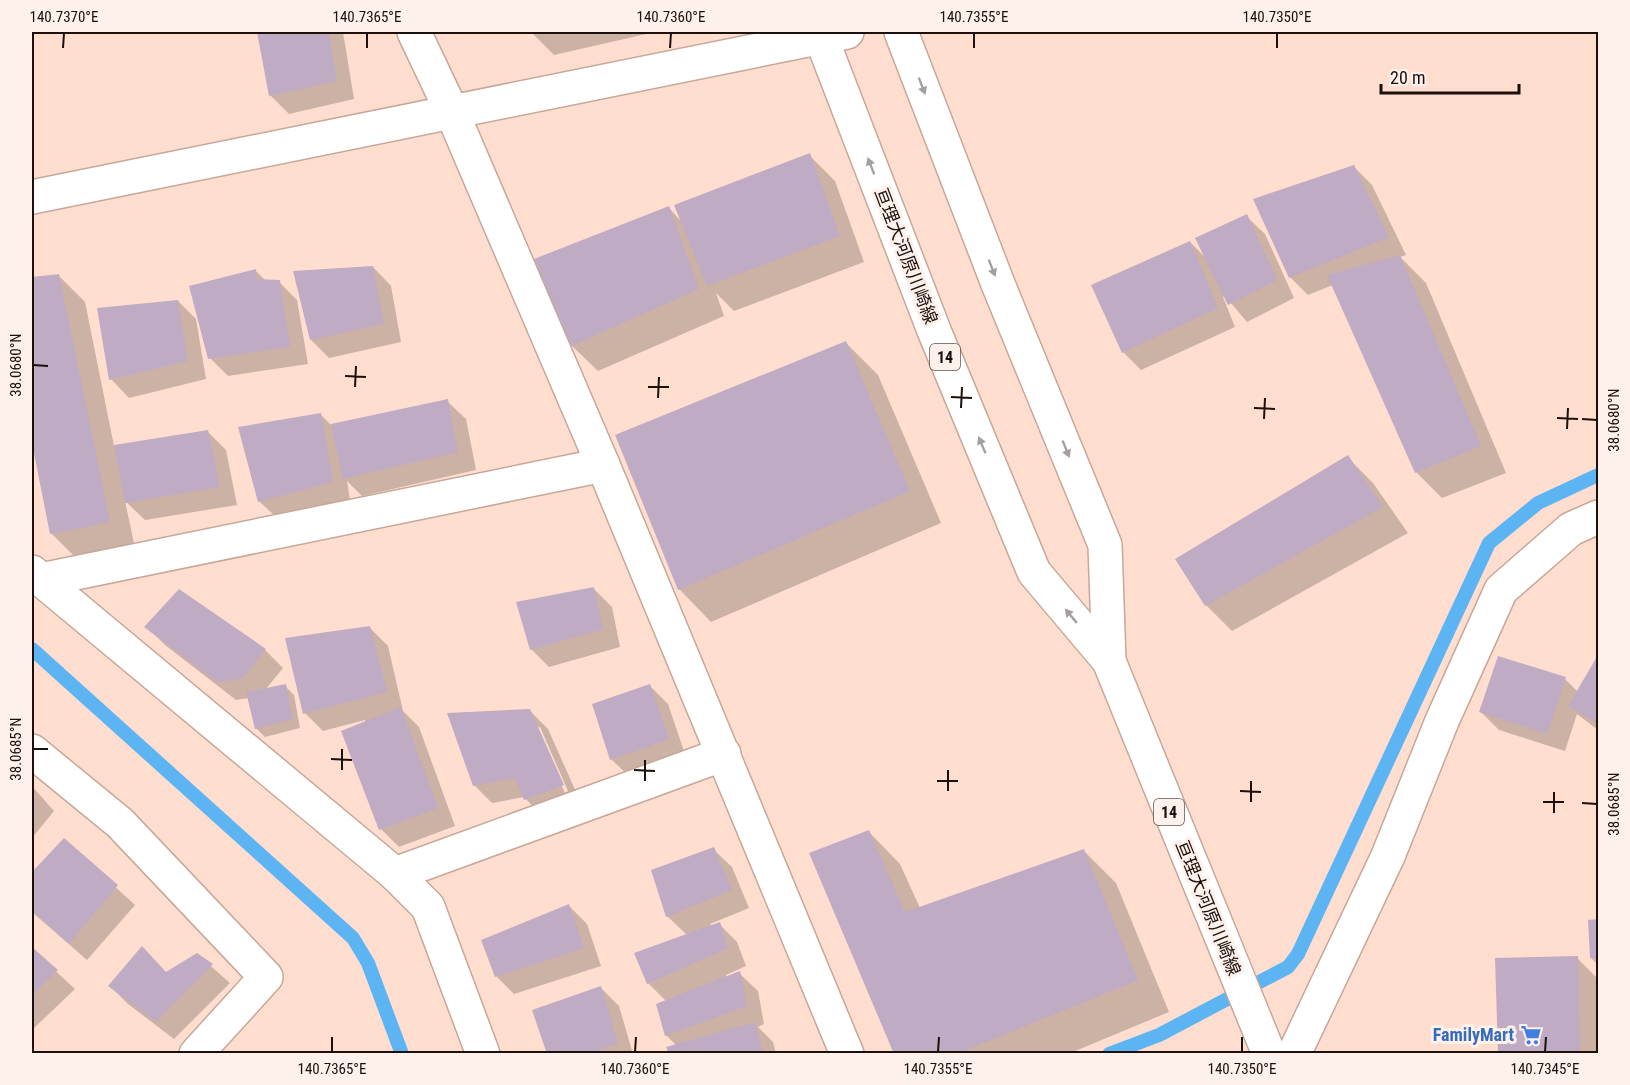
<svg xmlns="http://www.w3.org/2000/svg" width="1630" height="1085" font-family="'Roboto Condensed','Noto Sans JP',sans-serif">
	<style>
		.shadow { fill: #0003; fill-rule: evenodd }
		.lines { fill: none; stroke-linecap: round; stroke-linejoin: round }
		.stream { stroke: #5cb4f2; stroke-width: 14 }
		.building { fill: #c0abc4 }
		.street-casing { stroke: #c6a798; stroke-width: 36 }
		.secondary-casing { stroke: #c6a798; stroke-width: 36 }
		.primary-casing { stroke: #c6a798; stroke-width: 36 }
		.street { stroke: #fff; stroke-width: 33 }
		.secondary { stroke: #fff; stroke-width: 33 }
		.primary { stroke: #fff; stroke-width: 33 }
		.oneway { fill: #a49f9d }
		.ticks { fill: none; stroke: #1b100b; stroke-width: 2 }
		.labels { text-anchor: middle; stroke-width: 6; stroke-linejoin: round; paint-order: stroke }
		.shield { fill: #fef0ea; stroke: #5f534e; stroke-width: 1.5 }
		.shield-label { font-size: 16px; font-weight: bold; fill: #1b100b }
		.street-label { font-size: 18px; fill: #1b100b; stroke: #fef0ea }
		.shop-label { font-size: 18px; font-weight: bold; fill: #366cbe; stroke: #fef0ea; text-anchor: end }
		.neatline { fill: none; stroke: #1b100b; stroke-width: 2 }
		.ticks-label { font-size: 15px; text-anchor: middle; fill: #1b100b }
	</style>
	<rect width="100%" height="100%" fill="#ffdecf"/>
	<g class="shadow">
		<path d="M258,32h85l11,67 -65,15 -18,-18z"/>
		<path d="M531,32h124l-101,23z"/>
		<path d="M809,155l26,26 29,81 -130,49 -18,-18 8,23 -126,55 -26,-25 -36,-86 133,-52 14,15z"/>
		<path d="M1354,167l18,18 34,70 -6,2 26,26 80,190 -64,25 -26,-26 -83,-187 -25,10 -18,-18z"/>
		<path d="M1246,216l19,18 29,64 -47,24 -22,-26 -2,1 12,30 -94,43 -18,-18 67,-110 17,17z"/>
		<path d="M373,267l18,19 10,56 -72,16 -18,-18z"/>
		<path d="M255,270l11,11 13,1 18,18 11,64 -80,12 -18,-18z"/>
		<path d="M59,276l26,26 29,144 94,-14 18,18 11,55 -92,15 -20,-19 10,47 -58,11 -26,-26 -19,-97v-157z"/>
		<path d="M178,301l18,18 10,60 -77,19 -18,-19z"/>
		<path d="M846,343l32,32 63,148 -230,99 -32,-33z"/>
		<path d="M447,401l19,18 10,51 -114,26 -15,-15 3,19 -72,19 -19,-18 61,-87 11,11z"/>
		<path d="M1347,457l26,26 35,50 -176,98 -26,-26 -29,-46z"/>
		<path d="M594,589l18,18 8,40 -71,20 -18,-18z"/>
		<path d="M147,627l118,23 18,18 -17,21 19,-3 9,9 6,33 -35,9 -9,-9 -7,-30 -13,2 -71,-55z"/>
		<path d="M370,628l18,18 15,65 16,16 36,99 -56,21 -18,-18 -16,-109 -42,11 -18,-18z"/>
		<path d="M1598,658v72l-21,-16 -12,37 -66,-21 -18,-18 84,-33 13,13z"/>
		<path d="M650,686l18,18 18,53 -56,20 -19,-18z"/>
		<path d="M529,710l19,19 33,74 -38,14 -19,-20 -32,6 -18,-18zM536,727h4l28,64 -3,2z"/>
		<path d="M32,786l22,25 -22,27z"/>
		<path d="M868,831l32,33 20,44 163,-58 33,33 53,129 -101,42h-173z"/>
		<path d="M64,840l71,65 -48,55 -55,-48v-38z"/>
		<path d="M713,849l19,18 17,41 -39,16 1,2 8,-2 18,18 9,24 -20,9 1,3 12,-5 19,18 6,33 -6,3 15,15 3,12h-106l7,-8 -11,-11v-34l-18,-18 39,-48 -20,-19z"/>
		<path d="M569,906l18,18 14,42 -87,28 -18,-18z"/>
		<path d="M1590,921h8v44l-7,-7z"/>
		<path d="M32,949l43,40 -43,41z"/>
		<path d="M197,954l33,29 -56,56 -46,-35 -18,-18 57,-13z"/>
		<path d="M1577,958l21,21v75h-99z"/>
		<path d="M601,988l18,18 14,48h-85z"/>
	</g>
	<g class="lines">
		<g class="stream">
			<path d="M32,649l321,289 15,25 34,91"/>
			<path d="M1109,1054l50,-19 129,-68 10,-13 191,-411 49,-40 60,-28"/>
		</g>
	</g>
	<g class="building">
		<path d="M257,32h72l8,49 -68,15z"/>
		<path d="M810,153l30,83 -133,50 -33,-81z"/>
		<path d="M1354,165l35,72 -100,41 -36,-79z"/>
		<path d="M669,206l30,83 -128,57 -37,-87z"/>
		<path d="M1247,214l30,66 -49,25 -33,-67z"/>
		<path d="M1190,241l28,67 -96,45 -31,-68z"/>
		<path d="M1400,255l81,191 -66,27 -88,-198z"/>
		<path d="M373,266l11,58 -74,16 -17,-69z"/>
		<path d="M256,269v10l24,1 10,67 -82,12 -19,-73z"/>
		<path d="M59,274l51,248 -60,12 -18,-91v-166z"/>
		<path d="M178,300l10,61 -79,19 -12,-72z"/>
		<path d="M846,341l64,150 -232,99 -63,-155z"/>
		<path d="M448,399l10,53 -115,27 -12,-55z"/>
		<path d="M321,413l12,69 -75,20 -20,-75z"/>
		<path d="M208,430l12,57 -95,16 -11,-58z"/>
		<path d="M1348,455l35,52 -178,99 -30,-47z"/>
		<path d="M594,587l9,42 -73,21 -14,-48z"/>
		<path d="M179,589l87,60 -24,30 -25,3 -73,-55z"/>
		<path d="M370,626l17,66 -84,22 -18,-76z"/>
		<path d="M1598,655v69l-30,-18z"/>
		<path d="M1498,656l68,21 -19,57 -68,-22z"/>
		<path d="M286,684l6,35 -37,10 -9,-37z"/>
		<path d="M650,684l19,55 -59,21 -18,-56z"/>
		<path d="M401,707l37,101 -59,22 -38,-99z"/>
		<path d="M530,709l34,76 -40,15 -9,-22 -42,8 -26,-73z"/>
		<path d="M869,830l36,82 179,-63 54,131 -181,74h-63l-85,-201z"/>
		<path d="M64,838l54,47 -49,59 -37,-33v-39z"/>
		<path d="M714,847l18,43 -66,27 -15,-47z"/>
		<path d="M569,904l15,44 -89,29 -14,-37z"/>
		<path d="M1598,919v39h-8l-2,-38z"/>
		<path d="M720,922l8,26 -81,36 -13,-31z"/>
		<path d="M142,946l24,26 31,-19 16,11 -57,58 -48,-36z"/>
		<path d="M32,947l26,23 -26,25z"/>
		<path d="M1578,956l2,98h-82l-3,-96z"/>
		<path d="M740,971l7,35 -82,30 -9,-32z"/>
		<path d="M601,986l17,57 -29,11h-42l-15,-44z"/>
		<path d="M755,1022l8,32h-94l-3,-7z"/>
	</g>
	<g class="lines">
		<g class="street-casing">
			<g id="street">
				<path d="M414,32l37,78 152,355 244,589"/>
				<path d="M32,572l363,302 33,33 55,147"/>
				<path d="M41,580l562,-115"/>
				<path d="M32,751l88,72 146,154 -70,77"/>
				<path d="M395,874l329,-120"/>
				<path d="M1294,1054l94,-198 54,-135 59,-131 70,-61 27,-12"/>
			</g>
		</g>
		<g class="secondary-casing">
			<path id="secondary" d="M32,197l815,-165"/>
		</g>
		<g class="primary-casing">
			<g id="primary">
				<path d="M819,32l116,301 99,239 75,89 160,393"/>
				<path d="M901,32l97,252 107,261 4,116"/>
			</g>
		</g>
		<use href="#street" class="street"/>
		<use href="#secondary" class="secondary"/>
		<use href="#primary" class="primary"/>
	</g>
	<defs><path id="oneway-solid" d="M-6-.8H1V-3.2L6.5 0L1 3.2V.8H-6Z" transform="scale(1.5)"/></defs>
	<g class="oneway">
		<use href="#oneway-solid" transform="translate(922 86) rotate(69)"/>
		<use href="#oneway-solid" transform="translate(871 166) rotate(-111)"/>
		<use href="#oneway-solid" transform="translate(992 268) rotate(69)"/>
		<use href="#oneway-solid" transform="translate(982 445) rotate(-113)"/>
		<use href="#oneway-solid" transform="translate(1066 449) rotate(68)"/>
		<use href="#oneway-solid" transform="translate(1071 616) rotate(-130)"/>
	</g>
	<path class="ticks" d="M63,48l1,-15M367,48v-15M670,48l1,-15M974,48v-15M1277,48v-15M33,365l15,1M345,376l21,1M355,387l1,-21M648,387h21M951,397l21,1M658,398l1,-21M961,408l1,-21M1254,408l21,1M1557,418l21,1M1264,419l1,-21M1582,419l15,1M1567,429l1,-21M33,749h15M331,759l21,1M342,770v-21M634,770l21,1M645,781v-21M937,781h21M948,791v-21M1240,791l21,1M1251,802v-21M1543,802h21M1582,803l15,1M1554,813v-21M332,1052v-15M635,1052l1,-15M938,1052l1,-15M1242,1052v-15M1545,1052l1,-15"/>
	<defs>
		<g id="supermarket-bare" transform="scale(1.62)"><path d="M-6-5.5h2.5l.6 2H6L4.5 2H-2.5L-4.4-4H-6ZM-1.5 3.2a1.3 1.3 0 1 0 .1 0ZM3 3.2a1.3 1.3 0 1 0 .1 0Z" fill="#3f7fe0" stroke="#fef0ea" stroke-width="2.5" paint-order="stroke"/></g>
	</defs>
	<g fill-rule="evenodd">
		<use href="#supermarket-bare" x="1531" y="1035"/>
	</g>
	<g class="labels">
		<g class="shield">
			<rect x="930" y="344" width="30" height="26" rx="4.5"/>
			<rect x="1154" y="799" width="30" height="26" rx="4.5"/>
		</g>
		<g class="shield-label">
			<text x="945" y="363">14</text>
			<text x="1169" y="818">14</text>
		</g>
		<g class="street-label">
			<text transform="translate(906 256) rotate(69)" y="6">亘理大河原川崎線</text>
			<text transform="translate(1208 908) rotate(68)" y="6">亘理大河原川崎線</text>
		</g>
		<g class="shop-label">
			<text x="1514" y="1041">FamilyMart</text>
		</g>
	</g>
	<rect width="1630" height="1085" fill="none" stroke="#fef0ea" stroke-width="66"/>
	<path d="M1381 84v9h138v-9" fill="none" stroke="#1b100b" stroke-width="3"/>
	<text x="1390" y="84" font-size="18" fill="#1b100b" stroke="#fef0ea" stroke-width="4.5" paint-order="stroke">20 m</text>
	<rect x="33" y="33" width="1564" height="1019" class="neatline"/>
	<g class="ticks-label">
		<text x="64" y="22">140.7370°E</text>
		<text x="367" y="22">140.7365°E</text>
		<text x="671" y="22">140.7360°E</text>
		<text x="974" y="22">140.7355°E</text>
		<text x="1277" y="22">140.7350°E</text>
		<text transform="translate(16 365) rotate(-90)" y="5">38.0680°N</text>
		<text transform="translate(1614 420) rotate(-90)" y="5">38.0680°N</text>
		<text transform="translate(16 749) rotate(-90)" y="5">38.0685°N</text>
		<text transform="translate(1614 804) rotate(-90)" y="5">38.0685°N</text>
		<text x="332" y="1074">140.7365°E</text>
		<text x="635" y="1074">140.7360°E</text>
		<text x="938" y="1074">140.7355°E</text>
		<text x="1242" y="1074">140.7350°E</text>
		<text x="1545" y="1074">140.7345°E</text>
	</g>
</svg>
